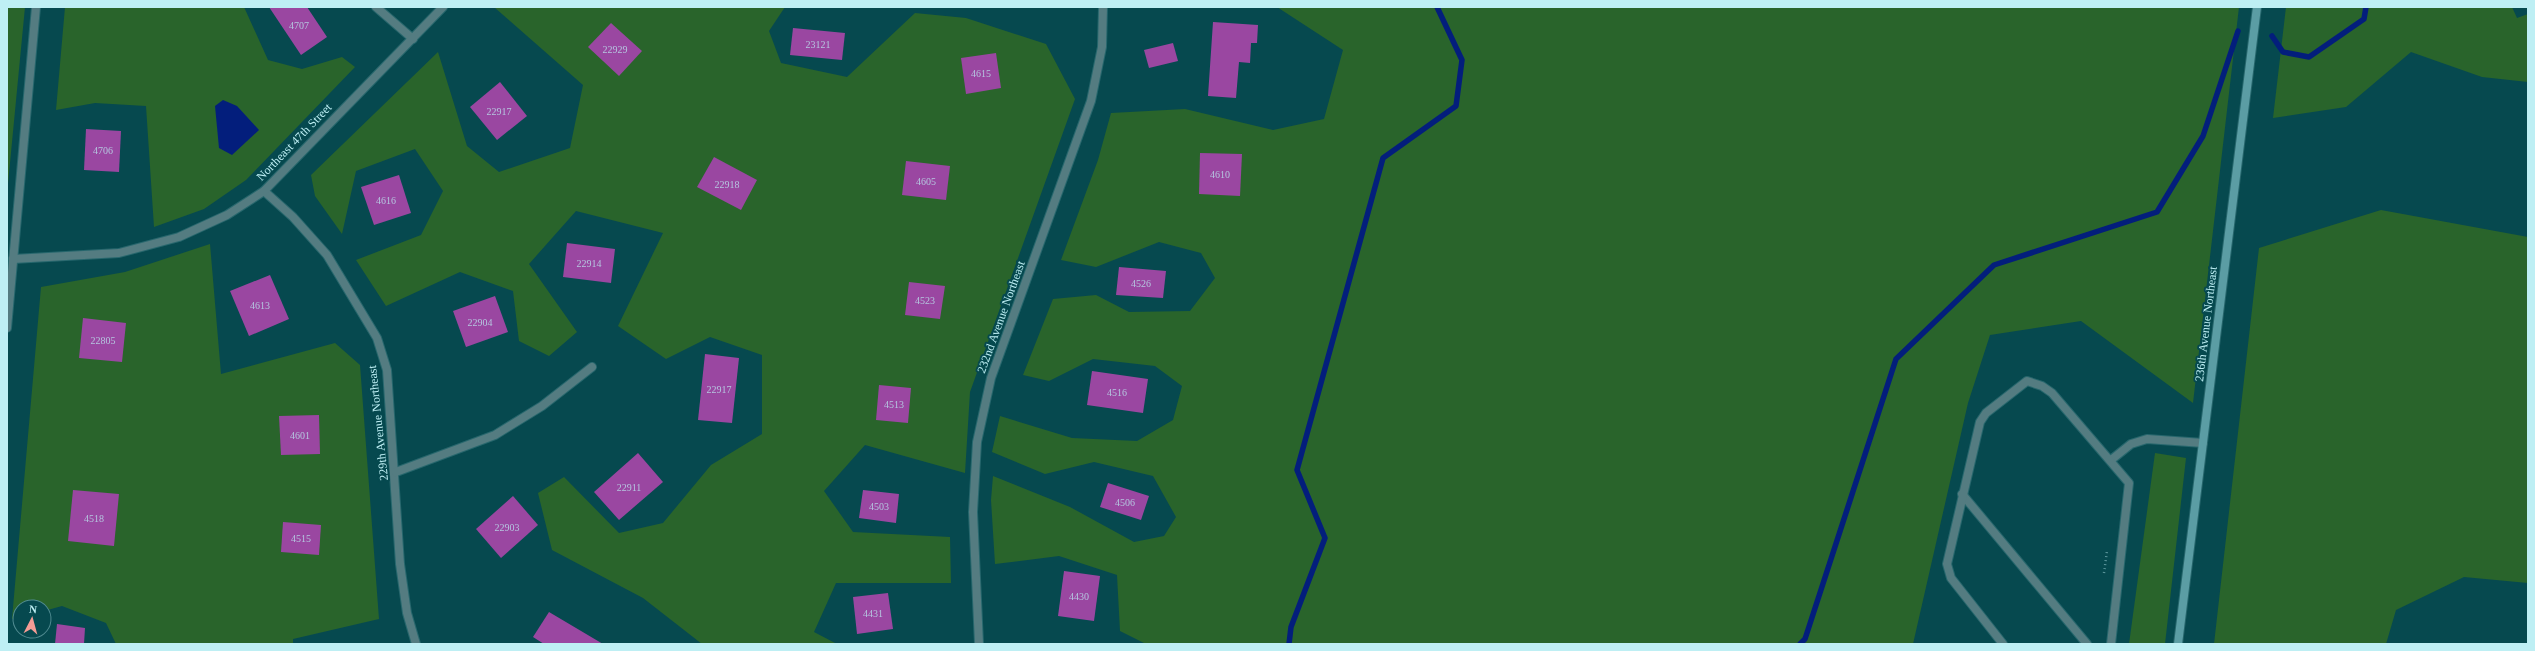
<svg xmlns="http://www.w3.org/2000/svg" width="2535" height="651" font-family="'Times New Roman',serif">
	<style>
		.green { fill: #29642b }
		.water { fill: #031e7c }
		.lines { fill: none; stroke-linecap: round; stroke-linejoin: round }
		.stream { stroke: #031e7c; stroke-width: 5.5 }
		.building { fill: #9a47a1 }
		.lane-casing { stroke: #27676d; stroke-width: 10 }
		.street-casing { stroke: #27676d; stroke-width: 10 }
		.secondary-casing { stroke: #27676d; stroke-width: 10 }
		.path { stroke: #5d979d; stroke-width: 2.5; stroke-dasharray: 1 3; stroke-linecap: butt }
		.lane { stroke: #547c81; stroke-width: 8 }
		.street { stroke: #547c81; stroke-width: 8 }
		.secondary { stroke: #5b9da4; stroke-width: 8 }
		.labels { text-anchor: middle; stroke-width: 4; stroke-linejoin: round; paint-order: stroke }
		.number-label { font-size: 10px; fill: #b5c5df }
		.street-label { font-size: 12px; fill: #beeff4; stroke: #06494f }
	</style>
	<rect width="100%" height="100%" fill="#06494f"/>
	<g class="green">
		<path d="M7,7h18l-18,187z"/>
		<path d="M65,7h179l24,53 34,9 40,-12 13,10 -109,113 -42,29 -50,18 -8,-121 -51,-3 -39,7z"/>
		<path d="M494,7h291l-16,24 12,32 66,14 68,-64 51,5 80,26 29,55 -105,293 -5,81 -100,-28 -41,46 29,41 97,5 1,46h-115l-22,49 23,12h-135l-59,-46 -91,-48 -14,-57 26,-16 55,56 44,-10 48,-58 51,-31v-79l-52,-18 -44,22 -48,-33 45,-93 -87,-22 -47,53 48,68 -28,24 -30,-15 -6,-50 -53,-19 -74,34 -30,-46 65,-25 22,-44 -28,-42 -59,22 -14,63 -27,-38 -4,-21 127,-123 29,94 32,26 71,-24 13,-63z"/>
		<path d="M1277,7h962l-46,396 -112,-82 -91,14 -22,68 -55,241h-767l-26,-13 -3,-56 -58,-19 -64,8 -4,-64 2,-24 77,31 64,35 30,-6 12,-19 -23,-41 -59,-14 -49,12 -53,-22 8,-36 72,22 65,3 36,-21 9,-34 -27,-20 -62,-7 -44,22 -26,-6 30,-76 43,-4 33,17 61,-1 25,-33 -14,-25 -42,-11 -63,25 -35,-7 37,-100 13,-47 74,-4 88,21 51,-11 19,-69z"/>
		<path d="M2286,7h226l5,11 11,-4v68l-46,-5 -71,-25 -65,55 -73,11z"/>
		<path d="M2381,210l147,27v346l-64,-6 -68,33 -10,34h-172l45,-396z"/>
		<path d="M210,244l11,130 114,-31 25,22 19,254 -86,20v5h-177l-10,-21 -44,-17 -18,5v-4h-24v10l-8,2 29,-332 84,-15z"/>
		<path d="M2155,453l31,5 -21,186h-36z"/>
	</g>
	<path class="water" d="M223,100l14,6 22,24 -27,25 -13,-7 -4,-42z"/>
	<g class="lines">
		<g class="stream">
			<path d="M2272,36l11,16 26,5 55,-38 2,-12"/>
			<path d="M1289,644l2,-17 34,-89 -28,-68 86,-312 73,-52 6,-46 -25,-53"/>
			<path d="M1800,644l5,-5 91,-280 98,-94 163,-53 46,-76 35,-105"/>
		</g>
	</g>
	<g class="building">
		<path d="M269,7h38l20,30 -26,18z"/>
		<path d="M1213,22l45,3 -1,18h-6l-1,20 -11,-1 -3,36 -28,-2z"/>
		<path d="M611,23l31,28 -23,25 -31,-29z"/>
		<path d="M793,28l52,5 -3,27 -52,-5z"/>
		<path d="M1173,43l5,18 -29,7 -5,-18z"/>
		<path d="M996,53l5,35 -35,6 -5,-36z"/>
		<path d="M500,82l27,34 -30,24 -27,-33z"/>
		<path d="M86,129l35,2 -2,41 -35,-2z"/>
		<path d="M1200,153l42,1 -2,42 -41,-2z"/>
		<path d="M714,157l43,23 -16,30 -44,-23z"/>
		<path d="M906,161l44,5 -4,34 -44,-5z"/>
		<path d="M399,175l12,38 -37,12 -13,-38z"/>
		<path d="M567,243l48,6 -4,34 -48,-6z"/>
		<path d="M1119,267l47,4 -3,27 -47,-3z"/>
		<path d="M270,275l19,44 -40,17 -19,-45z"/>
		<path d="M909,282l36,4 -5,33 -35,-4z"/>
		<path d="M495,296l13,36 -42,15 -13,-36z"/>
		<path d="M83,318l43,5 -4,39 -43,-4z"/>
		<path d="M705,354l34,4 -7,65 -34,-3z"/>
		<path d="M1092,371l56,8 -5,34 -56,-8z"/>
		<path d="M879,385l32,3 -3,35 -32,-3z"/>
		<path d="M319,415l1,39 -39,1 -2,-39z"/>
		<path d="M638,453l25,29 -44,38 -25,-28z"/>
		<path d="M1108,483l41,13 -8,24 -41,-13z"/>
		<path d="M73,490l46,4 -5,52 -46,-5z"/>
		<path d="M863,490l36,4 -3,29 -37,-5z"/>
		<path d="M513,496l25,29 -37,33 -25,-29z"/>
		<path d="M283,522l38,3 -2,30 -38,-3z"/>
		<path d="M1064,571l36,5 -6,45 -36,-5z"/>
		<path d="M888,593l5,36 -36,5 -4,-37z"/>
		<path d="M549,612l54,32h-59l-11,-7z"/>
		<path d="M57,624l28,4 -1,16h-29z"/>
	</g>
	<g class="lines">
		<g class="lane-casing">
			<g id="lane">
				<path d="M2111,460l20,-16 16,-5 56,4"/>
				<path d="M1962,494l125,150"/>
				<path d="M2003,644l-52,-66 -4,-14 33,-142 6,-9 41,-32 15,5 10,7 77,90 -18,161"/>
			</g>
		</g>
		<g class="street-casing">
			<g id="street">
				<path d="M376,7l37,32"/>
				<path d="M264,191l29,26 34,38 50,83 10,32 13,194 7,49 9,31"/>
				<path d="M13,259l106,-6 60,-16 48,-22 37,-24 179,-184"/>
				<path d="M7,328l29,-321"/>
				<path d="M396,472l99,-37 47,-29 50,-39"/>
				<path d="M979,644l-6,-132 4,-70 14,-64 100,-277 11,-54 1,-40"/>
			</g>
		</g>
		<g class="secondary-casing">
			<path id="secondary" d="M2178,644l79,-637"/>
		</g>
		<path class="path" d="M2104,573l3,-22"/>
		<use href="#lane" class="lane"/>
		<use href="#street" class="street"/>
		<use href="#secondary" class="secondary"/>
	</g>
	<g class="labels">
		<g class="number-label">
			<text x="299" y="29">4707</text>
			<text x="818" y="48">23121</text>
			<text x="615" y="53">22929</text>
			<text x="981" y="77">4615</text>
			<text x="499" y="115">22917</text>
			<text x="103" y="154">4706</text>
			<text x="1220" y="178">4610</text>
			<text x="926" y="185">4605</text>
			<text x="727" y="188">22918</text>
			<text x="386" y="204">4616</text>
			<text x="589" y="267">22914</text>
			<text x="1141" y="287">4526</text>
			<text x="925" y="304">4523</text>
			<text x="260" y="309">4613</text>
			<text x="480" y="326">22904</text>
			<text x="103" y="344">22805</text>
			<text x="719" y="393">22917</text>
			<text x="1117" y="396">4516</text>
			<text x="894" y="408">4513</text>
			<text x="300" y="439">4601</text>
			<text x="629" y="491">22911</text>
			<text x="1125" y="506">4506</text>
			<text x="879" y="510">4503</text>
			<text x="94" y="522">4518</text>
			<text x="507" y="531">22903</text>
			<text x="301" y="542">4515</text>
			<text x="1079" y="600">4430</text>
			<text x="873" y="617">4431</text>
		</g>
		<g class="street-label">
			<text transform="translate(294 142) rotate(-46)" y="4">Northeast 47th Street</text>
			<text transform="translate(1001 317) rotate(-70)" y="4">232nd Avenue Northeast</text>
			<text transform="translate(2206 324) rotate(-83)" y="4">236th Avenue Northeast</text>
			<text transform="translate(378 423) rotate(-96)" y="4">229th Avenue Northeast</text>
		</g>
	</g>
	<rect width="2535" height="651" fill="none" stroke="#beeff4" stroke-width="16"/>
	<g transform="translate(32 619) rotate(6)"><circle r="19" fill="#06494f" stroke="#508b91"/>
	<path d="M0-3L7 15L0 10L-7 15Z" fill="#f59c95"/>
	<text y="-6" font-size="11" font-weight="bold" text-anchor="middle" fill="#beeff4">N</text>
	</g>
</svg>
